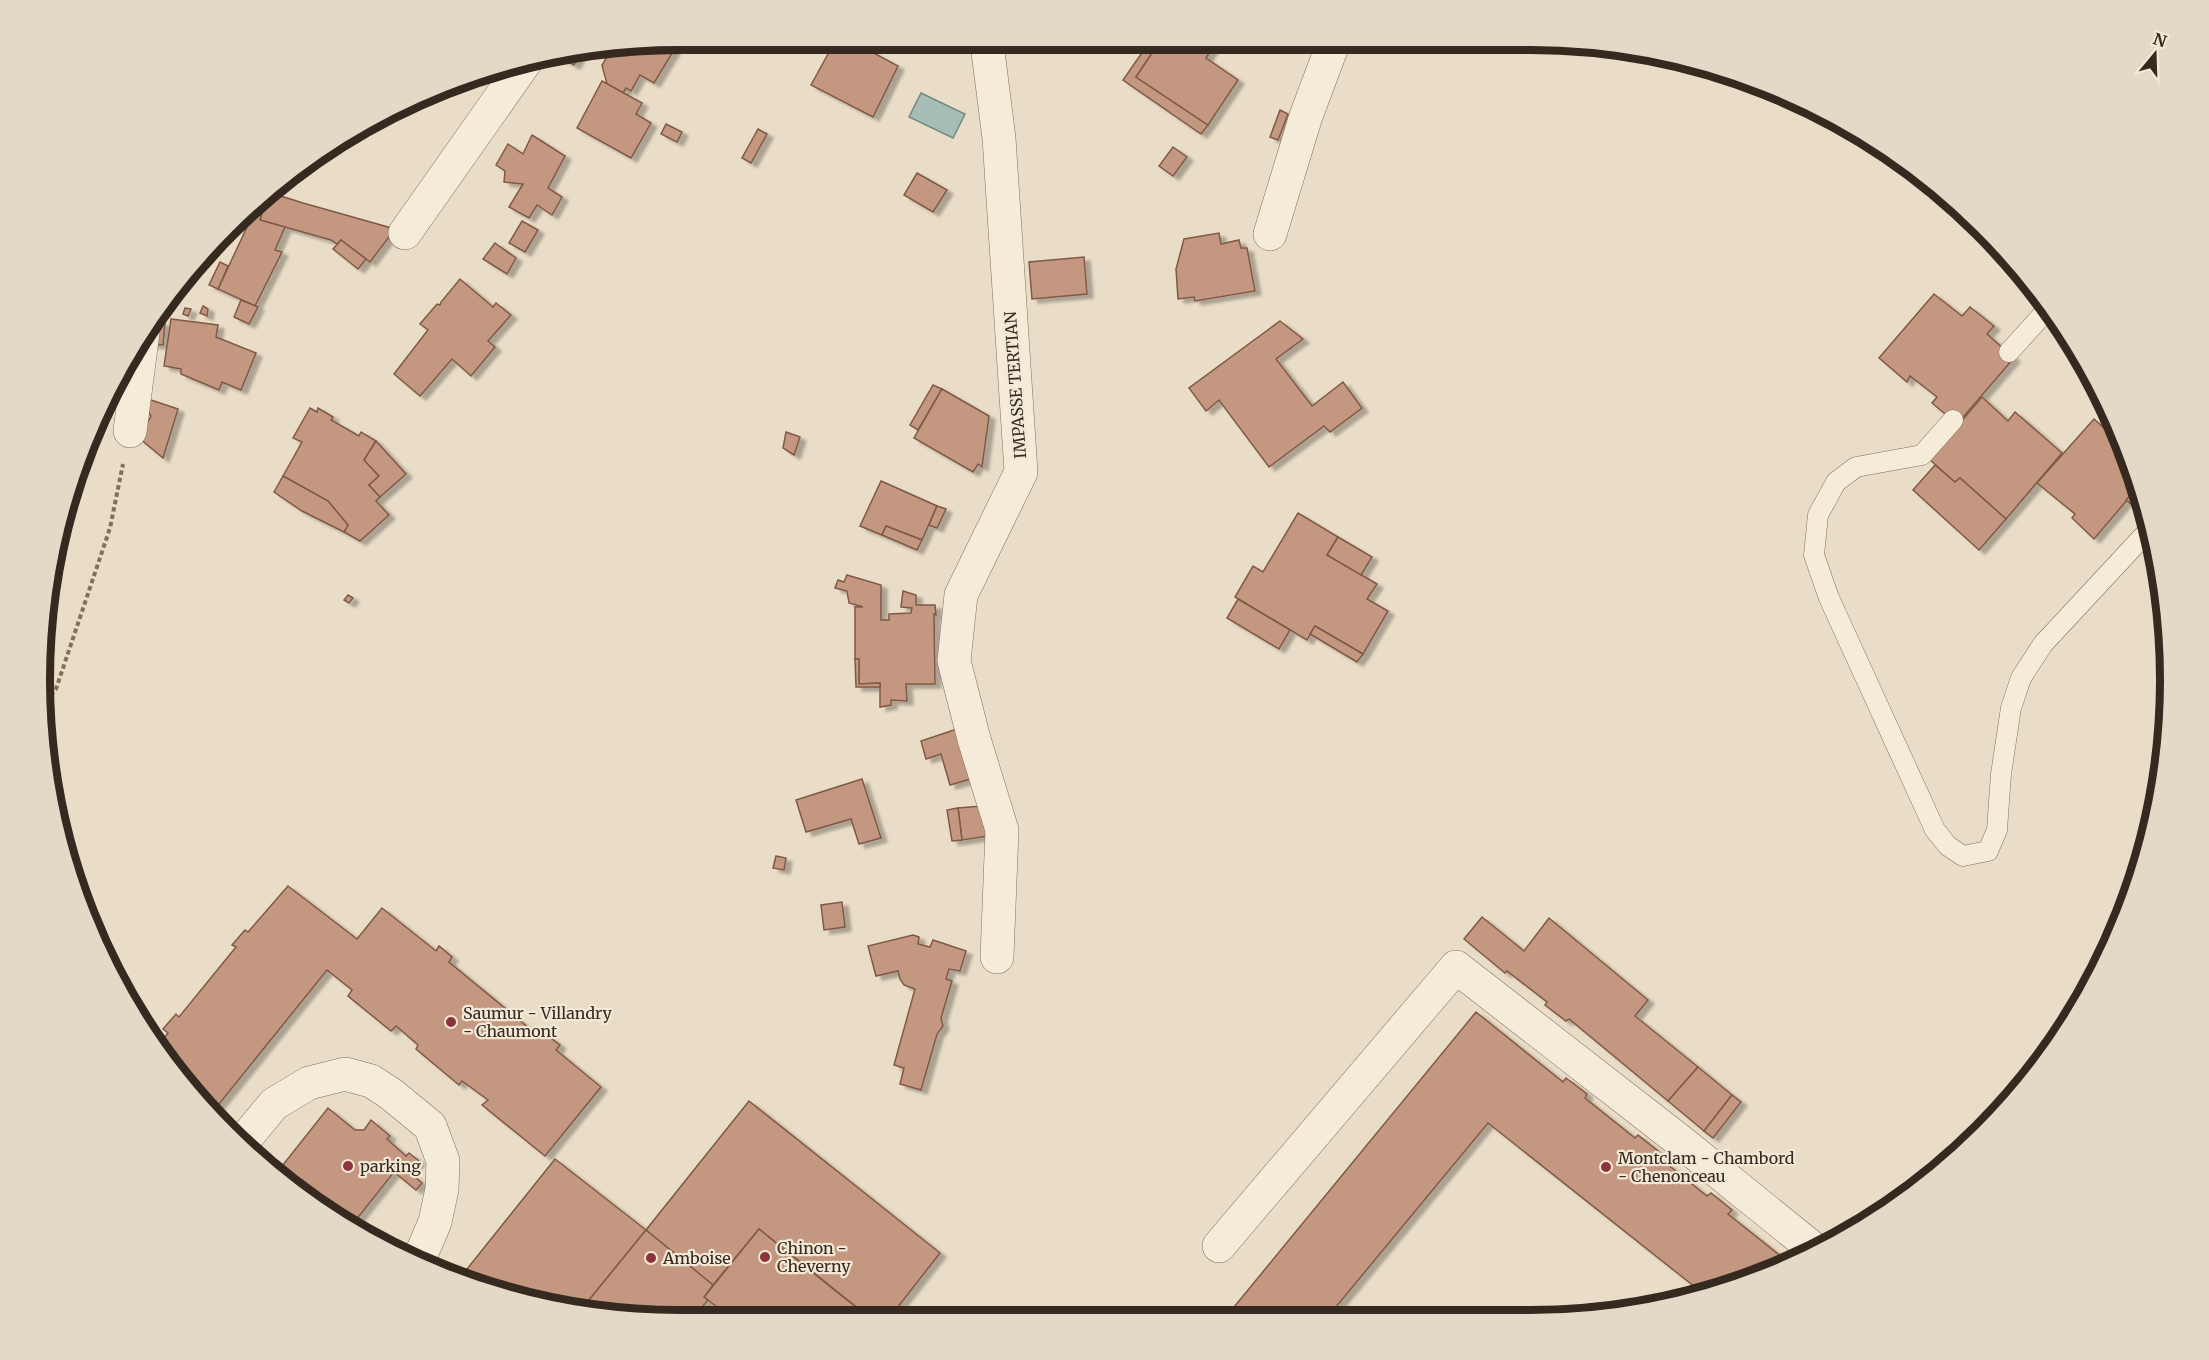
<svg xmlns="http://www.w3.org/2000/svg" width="2209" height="1360" font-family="Merriweather,serif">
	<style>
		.water { fill: #a7beb6; stroke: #6f8b82; stroke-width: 1.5 }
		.building { fill: #c49880; stroke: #805946; stroke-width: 1.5; filter: url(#shadow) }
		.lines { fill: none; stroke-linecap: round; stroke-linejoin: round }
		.lane-casing { stroke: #836f5e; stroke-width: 21 }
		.street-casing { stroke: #836f5e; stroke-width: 34 }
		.path { stroke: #836f5e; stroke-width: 4; stroke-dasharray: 4.5 3; stroke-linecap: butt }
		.lane { stroke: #f5ebd9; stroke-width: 20 }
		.street { stroke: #f5ebd9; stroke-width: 33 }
		.poi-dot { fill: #8c343b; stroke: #f2e8d5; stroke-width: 2 }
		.labels { text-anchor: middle; stroke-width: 4.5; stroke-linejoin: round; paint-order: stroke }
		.street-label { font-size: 16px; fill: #352920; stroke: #f2e8d5 }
		.poi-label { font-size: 16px; fill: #352920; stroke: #f2e8d5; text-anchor: start }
		.rim { fill: none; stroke: #352920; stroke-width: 8 }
	</style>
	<defs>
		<filter id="shadow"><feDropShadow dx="6" dy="4" stdDeviation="1.5" flood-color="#0004"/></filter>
	</defs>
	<rect width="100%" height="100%" fill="#eaddc7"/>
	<path class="water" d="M921,93l44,21 -12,24 -44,-21z"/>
	<g class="building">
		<path d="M1148,44h10l-22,33 72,48 -7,9 -78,-54z"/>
		<path d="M1158,44h57l-9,14 32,22 -30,45 -72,-48z"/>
		<path d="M614,45h63l-23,38 -14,-8 -9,16 -5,-3 -3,5 -16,-9 -5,-19z"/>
		<path d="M833,45h26l39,21 -25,51 -62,-32z"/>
		<path d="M569,51l10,5 -5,9 -20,-11z"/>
		<path d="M602,81l40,22 -6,11 15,9 -20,35 -54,-30z"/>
		<path d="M1280,110l8,4 -10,26 -8,-3z"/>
		<path d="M666,124l16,8 -5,10 -16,-8z"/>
		<path d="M758,129l9,5 -16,29 -9,-5z"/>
		<path d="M532,135l33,21 -17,32 14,9 -10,18 -15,-10 -8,13 -20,-11 14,-23 -19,-2 1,-11 -9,-6 12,-21 15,10z"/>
		<path d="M1173,147l14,10 -14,19 -14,-10z"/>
		<path d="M917,173l30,17 -14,22 -29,-17z"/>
		<path d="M267,192l-5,20 -11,-4 1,-3z"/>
		<path d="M268,192l35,11 92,26 -25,33 -29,-22 -4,4 -6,-4 -71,-20z"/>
		<path d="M255,210l7,2 -2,8 25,7 -10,23 7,2 -27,54 -37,-17z"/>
		<path d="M522,221l16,9 -13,22 -16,-9z"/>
		<path d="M1219,233l2,11 18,-4 2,8h6l8,43 -60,10 -1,-4 -16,2 -2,-30 8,-30z"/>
		<path d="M341,240l25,19 -8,10 -25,-20z"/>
		<path d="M495,243l21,15 -9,16 -24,-15z"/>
		<path d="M1084,257l3,37 -55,5 -3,-37z"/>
		<path d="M220,262l8,4 -10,23 -9,-4z"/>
		<path d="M460,279l33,28 3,-4 15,12 -23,26 7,6 -24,29 -19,-17 -32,37 -26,-22 34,-44 -8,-6 17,-20 3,1 1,-3z"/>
		<path d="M1934,294l28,22 8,-9 24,19 -7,8 27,24 -57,66 -25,-21 5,-6 -27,-21 -3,6 -28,-24z"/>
		<path d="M241,300l17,7 -9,17 -15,-7z"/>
		<path d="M203,306l5,3 -1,7 -7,-3z"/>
		<path d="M185,308l6,1 -3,7 -5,-2z"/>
		<path d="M171,319l47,6 -2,12 40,16 -15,37 -19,-8 -3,8 -38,-16v-5l-17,-3z"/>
		<path d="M154,321l11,2 -2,22 -12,-1z"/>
		<path d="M1280,321l23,18 -27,20 36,47 31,-24 19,26 -32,24 -6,-6 -55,41 -50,-67 -13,11 -17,-23z"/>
		<path d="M933,385l9,4 -24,41 -8,-5z"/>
		<path d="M942,389l47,27 -7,51 -4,-3 -5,8 -59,-34z"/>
		<path d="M1982,397l26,24 7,-9 47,41 -56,66 -46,-41 -5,4 -26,-23z"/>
		<path d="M145,398l33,11 -15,49 -24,-20 12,-22 -7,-10z"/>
		<path d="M310,408l7,4 1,-4 15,9 -2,3 28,16 2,-4 15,9 -12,19 15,16 -10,9 11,12 -4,4 13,14 -29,26 -16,-9 4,-7 -20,-24 -45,-25 19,-34 -9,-4z"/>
		<path d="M2094,419l29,26 13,29 3,12 -45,53 -22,-21 3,-4 -38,-31z"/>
		<path d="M786,432l14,5 -6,18 -11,-7z"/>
		<path d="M376,441l30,33 -26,23 -11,-12 10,-9 -15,-16z"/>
		<path d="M1935,465l20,17 5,-4 46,41 -27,31 -66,-60z"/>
		<path d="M283,476l45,25 20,24 -4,7 -42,-21 -28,-19z"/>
		<path d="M881,481l56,25 -15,34 -36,-14 -4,9 -22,-9z"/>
		<path d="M2139,486l7,31 -20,-17z"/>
		<path d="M937,506l9,3 -9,19 -8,-3z"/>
		<path d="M1298,513l40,24 -11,18 50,29 -10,15 21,12 -25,43 -48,-28 -8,14 -72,-43 18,-31 10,6z"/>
		<path d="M886,526l36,14 -5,10 -35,-15z"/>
		<path d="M1338,537l34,20 -11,18 -34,-20z"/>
		<path d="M847,575l34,10v35h8v-6l22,-1 1,-5 -11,-1 2,-16 13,4v10h19l1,10 -2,-1 1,70h-29l1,17 -16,-1v5l-11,2v-24l-21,1v-25h-4v-52h8l-14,-4 -2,-12 -12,-3 3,-8 6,2z"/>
		<path d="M348,595l5,3 -4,5 -5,-3z"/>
		<path d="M1238,599l52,31 -11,19 -52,-31z"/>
		<path d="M1315,626l48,28 -6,8 -47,-28z"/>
		<path d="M855,659h4v25l21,-1v4h-24z"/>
		<path d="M960,728l14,50 -24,7 -9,-31 -15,5 -5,-18z"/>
		<path d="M862,779l19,59 -22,6 -8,-25 -45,13 -10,-32z"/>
		<path d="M982,806l6,30 -26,4 -4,-32z"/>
		<path d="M958,808l4,32 -10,1 -5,-31z"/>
		<path d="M776,856l10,2 -2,12 -11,-2z"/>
		<path d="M288,886l69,53 25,-31 54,43 3,-5 13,11 -3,5 91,75 4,-4 16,12 -4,5 45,37 -56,69 -63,-51 6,-5 -26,-19 -3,4 -43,-36 2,-4 -22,-19 -5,5 -43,-35 4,-6 -25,-20 -116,144 -55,-67 12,-14 -5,-4 13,-15 3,3 57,-70 -4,-2 13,-15 3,2z"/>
		<path d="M842,902l3,25 -21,3 -3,-25z"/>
		<path d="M1482,917l42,34 25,-33 99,82 -13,16 63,51 -30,34 -99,-82 -3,2 -21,-16 2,-3 -40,-31 -2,2 -41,-34z"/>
		<path d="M913,935l6,2 -1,7 12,3 3,-7 33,11 -6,20 -11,-2 -3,10 6,2 -11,37 2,8 -6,8 -16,56 -21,-6 4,-16 -10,-3 21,-76 -11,-4 -4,-6 -2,-8 -22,5 -8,-30z"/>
		<path d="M1476,1012l87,70 3,-4 21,16 -2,4 50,40 3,-3 20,16 -2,4 51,41 4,-3 21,17 -4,4 59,47 -82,34 -217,-172 -162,196 -101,-1z"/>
		<path d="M1698,1067l34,28 -28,36 -36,-30z"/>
		<path d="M1732,1095l9,7 -28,36 -9,-7z"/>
		<path d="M749,1101l191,152 -50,64h-15l-3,-3 -3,3 -110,-88 -46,56 -67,-55z"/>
		<path d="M328,1108l27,22h9l7,-10 19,16 -3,3 19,17 3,-3 10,8 -10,11 13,11 -6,7 -22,-18 -42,53 -62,-36 -15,-14z"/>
		<path d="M555,1159l91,71 -66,81 -121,-32z"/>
		<path d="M759,1229l79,64 31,24 -150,-1 -4,-3 3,-5 -14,-11z"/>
		<path d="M646,1230l67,55 -9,12 4,3 -13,16h-98l-17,-5z"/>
	</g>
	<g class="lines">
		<g class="lane-casing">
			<g id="lane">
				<path d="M2009,352l39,-43"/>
				<path d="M1953,420l-31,35 -66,12 -20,15 -18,33 -4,40 15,43 106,232 13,16 15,10 25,-5 9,-21 4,-56 10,-66 10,-30 22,-34 106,-114"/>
			</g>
		</g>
		<g class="street-casing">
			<g id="street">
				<path d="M987,44l12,94 22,334 -60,123 -7,66 20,78 28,91 -5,127"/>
				<path d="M405,233l121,-172"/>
				<path d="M1270,234l36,-118 27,-72"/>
				<path d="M130,431l13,-99"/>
				<path d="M240,1145l34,-41 35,-21 36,-9 26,7 20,13 39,32 13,35 -1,28 -7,33 -12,28 -8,11"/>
				<path d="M1219,1246l237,-279 224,174 135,109"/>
			</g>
		</g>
		<path class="path" d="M41,707l15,-18 54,-161 13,-64"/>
		<use href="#lane" class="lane"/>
		<use href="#street" class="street"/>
	</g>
	<g class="poi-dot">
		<circle cx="451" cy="1022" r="6"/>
		<circle cx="348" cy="1166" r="6"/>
		<circle cx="1606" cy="1167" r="6"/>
		<circle cx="765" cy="1257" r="6"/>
		<circle cx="651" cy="1258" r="6"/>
	</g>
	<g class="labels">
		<g class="street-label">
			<text transform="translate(1015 385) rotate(-94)" y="6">IMPASSE TERTIAN</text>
		</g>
		<g class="poi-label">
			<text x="463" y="1019">Saumur - Villandry<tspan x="463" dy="18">- Chaumont</tspan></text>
			<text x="1618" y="1164">Montclam - Chambord<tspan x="1618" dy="18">- Chenonceau</tspan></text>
			<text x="360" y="1172">parking</text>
			<text x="777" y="1254">Chinon -<tspan x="777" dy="18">Cheverny</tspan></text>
			<text x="663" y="1264">Amboise</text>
		</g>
	</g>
	<path d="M0 0H2209V1360H0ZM680 50H1530A630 630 0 0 1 2160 680V680A630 630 0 0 1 1530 1310H680A630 630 0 0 1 50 680V680A630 630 0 0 1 680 50Z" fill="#e3d9c7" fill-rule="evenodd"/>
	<path class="rim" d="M680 50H1530A630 630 0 0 1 2160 680V680A630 630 0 0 1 1530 1310H680A630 630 0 0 1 50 680V680A630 630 0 0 1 680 50Z"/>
	<g transform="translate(2155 54) rotate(19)" stroke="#f2e8d5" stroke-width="4.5" paint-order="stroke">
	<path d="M0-4.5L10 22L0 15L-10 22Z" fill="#352920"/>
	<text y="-9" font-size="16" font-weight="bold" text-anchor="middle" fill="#352920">N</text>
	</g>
</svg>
